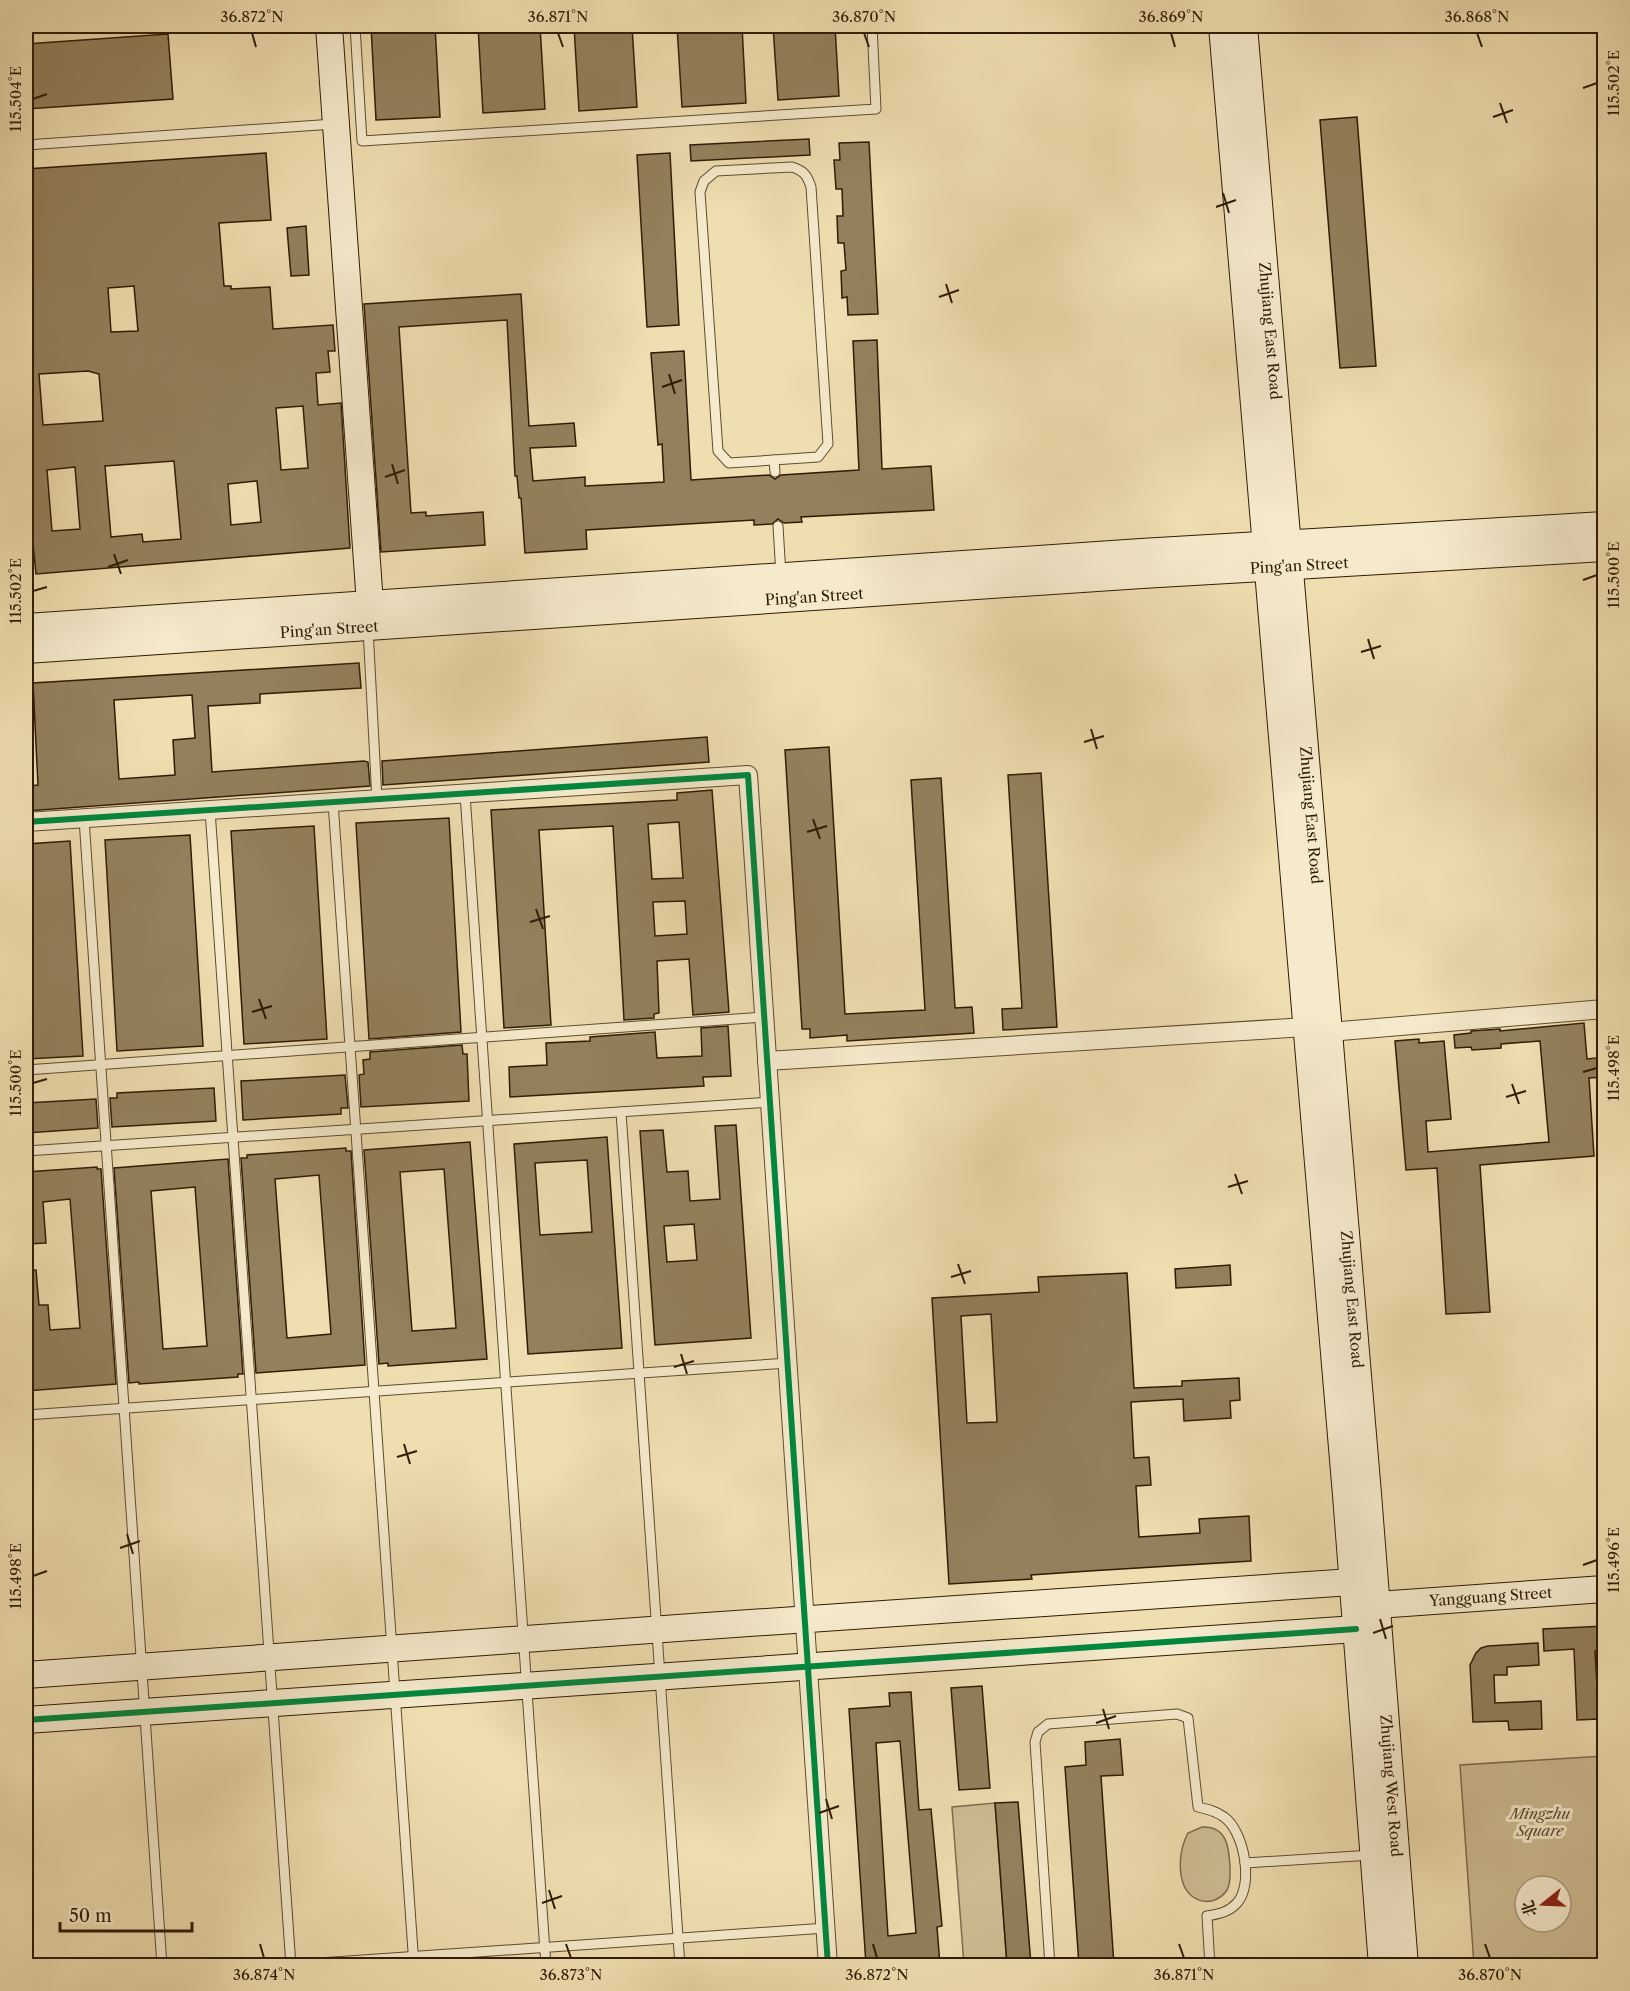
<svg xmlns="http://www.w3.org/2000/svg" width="1630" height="1991" font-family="'Libre Caslon Text','Noto Serif SC',serif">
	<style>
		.green { fill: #cebd93; stroke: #7e6c4c; stroke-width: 1.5; fill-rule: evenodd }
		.building { fill: #93815d; stroke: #2f1c04; stroke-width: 1.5; fill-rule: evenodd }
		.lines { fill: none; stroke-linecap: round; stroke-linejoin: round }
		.lane-casing { stroke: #5f4c2f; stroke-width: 11 }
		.street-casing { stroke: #5f4c2f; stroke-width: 20 }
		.secondary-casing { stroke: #2f1c04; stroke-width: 28 }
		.lane { stroke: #f5eacc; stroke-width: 9 }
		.street { stroke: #f5eacc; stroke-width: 18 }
		.secondary { stroke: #f5eacc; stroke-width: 26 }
		.cycleway-casing { stroke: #f5eacc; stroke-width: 10 }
		.cycleway { stroke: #00873e; stroke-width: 6 }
		.ticks { fill: none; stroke: #2f1c04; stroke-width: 2 }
		.labels { text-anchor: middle; stroke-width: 6; stroke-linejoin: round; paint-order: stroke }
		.street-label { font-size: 15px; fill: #2f1c04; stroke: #f5eacc }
		.park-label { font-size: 15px; font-style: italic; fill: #5f4c2f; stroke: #f5eacc }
		.neatline { fill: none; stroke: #2f1c04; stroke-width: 2 }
		.ticks-label { font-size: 15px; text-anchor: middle; fill: #2f1c04 }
	</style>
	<rect width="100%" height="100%" fill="#efdeb0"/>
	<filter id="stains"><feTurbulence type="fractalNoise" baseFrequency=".00333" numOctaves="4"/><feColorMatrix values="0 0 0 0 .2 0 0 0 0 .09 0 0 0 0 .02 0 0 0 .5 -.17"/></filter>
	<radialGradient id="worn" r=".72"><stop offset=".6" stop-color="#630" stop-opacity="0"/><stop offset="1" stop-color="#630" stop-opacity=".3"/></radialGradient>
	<g class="green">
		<path d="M1604,1756v209h-130l-14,-200zM1525,1886h36v36h-36z"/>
		<path d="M995,1803l12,162h-43l-12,-158z"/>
		<path d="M1202,1827c25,-1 27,20 28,40 0,7 1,16 -3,23 -12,18 -37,14 -44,-7 -5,-15 -3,-35 5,-50z"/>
	</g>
	<g class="building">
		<path d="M371,26h64l5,91 -64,3z"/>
		<path d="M478,26h62l5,83 -62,4z"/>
		<path d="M574,26h58l5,81 -58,4z"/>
		<path d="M677,26h65l4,77 -64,4z"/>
		<path d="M773,26h62l4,70 -61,4z"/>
		<path d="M168,34l5,65 -147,10v-65z"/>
		<path d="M1357,117l19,249 -36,2 -20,-248z"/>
		<path d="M809,139l1,16 -119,6 -1,-16z"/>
		<path d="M869,142l9,172 -30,1 -1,-18 -5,1 -1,-27 5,-1 -2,-27h-6l-1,-27h6l-1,-27h-6l-2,-29h6l-1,-17z"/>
		<path d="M266,153l5,67 -52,3 5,63h7v3l39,-2 3,42 60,-4 2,26h-7l2,21 -14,1 2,32 23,-2 9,145 -314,26 -9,-93 5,-1 -6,-77v-234zM134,286l4,45 -27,1 -3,-44zM88,371l11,3 4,47 -60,4 -4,-51zM303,406l5,62 -27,2 -5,-62zM174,461l7,78 -38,3 -1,-8 -31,3 -6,-71zM75,467l5,62 -28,2 -5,-61zM257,481l4,41 -30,3 -3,-41z"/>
		<path d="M670,153l9,172 -32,2 -10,-172z"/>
		<path d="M306,226l3,49 -18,1 -4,-48z"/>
		<path d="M521,294l8,132 45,-3 2,23 -46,2 3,33 52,-4v9l79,-4 -2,-38 -4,1 -7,-92 33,-2 7,129 78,-5 6,4 6,-4 78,-5 -6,-129 24,-1 5,129 49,-3 3,44 -133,7 1,5 -18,1 -6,-4 -6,5 -18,1v-5l-168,10 1,19 -62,4 -4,-55h-2l-2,-22h-2l-8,-156 -108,7 12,186 15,-1v4l57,-4 2,33 -104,7 -17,-248z"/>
		<path d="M359,663l2,25 -101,6v9l-52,3 4,66 152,-11 4,1 2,24 -344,25v-25l12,-1 -5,-102zM192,695l3,43 -22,2 2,35 -56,4 -5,-79z"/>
		<path d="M707,737l2,25 -326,23 -1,-24z"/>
		<path d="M829,747l16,267 80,-4 -14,-230 30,-2 14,230 17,-1 2,26 -127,8v-6l-37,3v-9h-8l-17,-279z"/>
		<path d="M1041,773l16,254 -54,3 -1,-21 20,-1 -14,-233z"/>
		<path d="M712,790l17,222 -36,3 -4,-56 -32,2 2,52 -5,1v4l-30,2 -11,-194 -74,4 12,195 -47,3 -13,-218 186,-10v-7zM679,822l4,56 -31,1 -4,-55zM685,901l2,33 -32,2 -2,-34z"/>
		<path d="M449,818l12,214 -92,7 -13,-216z"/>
		<path d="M314,826l13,213 -83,5 -13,-213z"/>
		<path d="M190,835l13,211 -86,5 -12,-211z"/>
		<path d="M70,841l13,215 -57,3v-215z"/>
		<path d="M1584,1023l3,36 18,-2v20l-16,1 5,78 -114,9 10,147 -44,2 -9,-146 -31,2 -11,-129 24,-2v4l25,-2 7,78 -25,2 2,31 121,-10 -9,-101 -39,3v4l-29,2 -1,-3 -16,1 -1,-13 17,-2v-2l29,-2v2z"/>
		<path d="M728,1026l3,50 -28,1 1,9 -194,11 -1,-30 38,-2 -1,-22 44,-2v-4l65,-5 2,26 45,-2 -1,-28z"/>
		<path d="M462,1045l1,9h4l2,47 -108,6 -2,-32 5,-1 -1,-14 7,-1v-7z"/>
		<path d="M345,1075l3,33h-7v6l-98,6 -2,-39z"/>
		<path d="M214,1088l2,33 -104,6 -2,-29h7v-5z"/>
		<path d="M96,1099l2,29 -72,5v-30z"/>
		<path d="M736,1125l15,213 -96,7 -15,-214 23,-1 4,42 21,-1 2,30 30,-2 -5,-73zM694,1224l3,36 -30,2 -3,-36z"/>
		<path d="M607,1137l15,211 -94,6 -14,-210zM587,1160l5,72 -52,3 -5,-72z"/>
		<path d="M470,1142l17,217 -99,7v-3l-9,1 -15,-214zM444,1169l12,159 -44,3 -12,-159z"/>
		<path d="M346,1148v3h5l14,214 -109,8 -15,-215h6v-3zM319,1175l12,159 -44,4 -12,-159z"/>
		<path d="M228,1159l15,215h-5v3l-99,7v-2l-10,1 -15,-215zM195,1187l12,159 -44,3 -12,-158z"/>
		<path d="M97,1167v2h4l15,215 -90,7v-120l10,-1 3,35h9l2,25 30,-2 -10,-129 -27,3 3,41 -20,1v-72z"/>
		<path d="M1230,1265l1,20 -55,3 -1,-19z"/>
		<path d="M1127,1273l7,115 48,-2v-5l57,-3 1,22 -10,1 1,17 -47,3 -1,-22 -52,3 3,56 15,-1 2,28 -15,1 3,51 61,-4 -1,-14 50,-3 2,45 -162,10 -58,4 1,4 -83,5 -17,-286 107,-6 -1,-15zM991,1314l6,108 -30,1 -6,-107z"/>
		<path d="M1605,1626v25h-10l4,68 -22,1 -3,-71 -30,2 -1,-22z"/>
		<path d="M1538,1643l1,22 -32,2v8h-13l1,28 46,-2 1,28 -33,1 -1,-9 -35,1 -3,-57 6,-12 5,-5 7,-2z"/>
		<path d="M982,1686l8,102 -31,2 -8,-102z"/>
		<path d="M911,1692l8,118 12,-1 11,117 -5,1 3,38h-74l-17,-256 41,-3 -1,-13zM900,1741l16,192 -28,3 -12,-193z"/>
		<path d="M1120,1739l3,36 -22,1 13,189h-35l-14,-198 21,-2 -1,-23z"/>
		<path d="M1018,1802l13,163h-24l-12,-162z"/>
	</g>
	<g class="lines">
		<g class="lane-casing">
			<g id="lane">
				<path d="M355,26l7,115 514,-32 -4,-83"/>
				<path d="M26,145l308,-21"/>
				<path d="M792,167c12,4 15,8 19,20l17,257 -10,13 -89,6 -11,-12 -18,-259 4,-11 12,-10z"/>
				<path d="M774,460l1,12"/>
				<path d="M778,526l3,49"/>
				<path d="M368,628l9,172"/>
				<path d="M465,794l81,1172"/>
				<path d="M333,802l81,1164"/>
				<path d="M210,810l81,1156"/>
				<path d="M84,819l78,1147"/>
				<path d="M26,1070l738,-53"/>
				<path d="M621,1112l59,854"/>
				<path d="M26,1151l744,-49"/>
				<path d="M26,1415l762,-52"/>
				<path d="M1245,1863l127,-8"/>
				<path d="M276,1966l550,-38"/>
				<path d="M1050,1966l-15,-224 3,-10 10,-8 129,-10 11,4 10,89c9,2 18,4 26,10 20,14 30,67 13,86 -8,9 -18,11 -30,13l3,50"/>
			</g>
		</g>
		<g class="street-casing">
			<g id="street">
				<path d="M26,822l722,-47 80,1191"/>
				<path d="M1329,1032l275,-23"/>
				<path d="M767,1061l539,-34"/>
			</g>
		</g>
		<g class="secondary-casing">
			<g id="secondary">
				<path d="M329,26l41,578"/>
				<path d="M1222,26l124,1469 36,471"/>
				<path id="s1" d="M1244,26l124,1468 37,472"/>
				<path d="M26,627l1115,-75 463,-27"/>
				<path id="s2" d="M26,650l1116,-75 462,-27"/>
				<path id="s3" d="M1377,1605l227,-16"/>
				<path d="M26,1675l666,-48 660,-45"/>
				<path d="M26,1720l1330,-91"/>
			</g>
		</g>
		<use href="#lane" class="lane"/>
		<use href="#street" class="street"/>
		<use href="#secondary" class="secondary"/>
		<g class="cycleway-casing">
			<g id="cycleway">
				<path d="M26,822l722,-47 80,1191"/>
				<path d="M26,1720l1330,-91"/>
			</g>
		</g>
		<use href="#cycleway" class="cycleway"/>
	</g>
	<path class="ticks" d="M252,33l4,14M558,33l5,14M864,33l5,14M1171,33l4,14M1477,33l5,14M1583,88l14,-5M33,99l14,-5M1500,103l7,20M1493,117l20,-7M1223,193l6,20M1216,207l20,-7M946,284l6,19M939,297l20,-7M669,374l6,20M662,387l20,-7M392,464l6,20M385,477l20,-7M114,554l7,20M108,567l20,-7M1583,580l14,-5M33,591l14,-4M1368,639l6,20M1361,652l20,-6M1091,729l6,20M1084,742l20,-6M813,819l7,20M807,832l20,-6M536,909l7,20M530,922l20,-6M259,999l7,20M252,1012l20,-6M1583,1072l14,-4M33,1083l14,-4M1512,1084l7,20M1506,1097l20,-6M1235,1174l7,20M1228,1187l20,-6M958,1264l7,20M951,1277l20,-6M681,1354l6,20M674,1367l20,-6M404,1444l6,20M397,1457l20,-6M127,1534l6,20M120,1548l20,-7M1583,1565l14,-5M33,1576l14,-5M1380,1619l6,20M1373,1633l20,-7M1103,1709l6,20M1096,1723l20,-7M826,1799l6,20M819,1813l20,-7M549,1890l6,19M542,1903l20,-7M260,1944l4,14M566,1944l5,14M873,1944l4,14M1179,1944l5,14M1485,1944l5,14"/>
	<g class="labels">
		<g class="street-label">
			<text dy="5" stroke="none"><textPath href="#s1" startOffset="306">Zhujiang East Road</textPath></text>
			<text dy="5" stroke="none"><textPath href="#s2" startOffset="1276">Ping'an Street</textPath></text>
			<text dy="5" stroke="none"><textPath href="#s2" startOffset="790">Ping'an Street</textPath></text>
			<text dy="5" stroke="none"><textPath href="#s2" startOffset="304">Ping'an Street</textPath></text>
			<text dy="5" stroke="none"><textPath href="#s1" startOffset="792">Zhujiang East Road</textPath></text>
			<text dy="5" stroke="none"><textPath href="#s1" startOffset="1278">Zhujiang East Road</textPath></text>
			<text dy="5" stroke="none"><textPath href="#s3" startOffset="114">Yangguang Street</textPath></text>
			<text dy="5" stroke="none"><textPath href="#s1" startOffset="1766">Zhujiang West Road</textPath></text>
		</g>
		<g class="park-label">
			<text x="1540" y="1819">Mingzhu<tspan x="1540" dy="17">Square</tspan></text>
		</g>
	</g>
	<rect width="1630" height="1991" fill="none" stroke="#efdeb0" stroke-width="66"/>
	<g transform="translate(1543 1904) rotate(252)"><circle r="28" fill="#f5eacc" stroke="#a6987c" stroke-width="1.5"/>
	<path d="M0-4.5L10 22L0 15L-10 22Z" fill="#8f2418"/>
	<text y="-9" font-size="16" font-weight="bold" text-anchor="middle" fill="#2f1c04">北</text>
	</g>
	<path d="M60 1922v9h132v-9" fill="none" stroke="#2f1c04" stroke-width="3"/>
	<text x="69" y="1922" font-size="18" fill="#2f1c04" stroke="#f5eacc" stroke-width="4.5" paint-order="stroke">50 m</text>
	<rect x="33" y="33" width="1564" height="1925" class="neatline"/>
	<g class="ticks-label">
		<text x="252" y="22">36.872°N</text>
		<text x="558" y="22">36.871°N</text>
		<text x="864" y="22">36.870°N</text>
		<text x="1171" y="22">36.869°N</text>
		<text x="1477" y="22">36.868°N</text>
		<text transform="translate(1614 83) rotate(-90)" y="5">115.502°E</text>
		<text transform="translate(16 99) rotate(-90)" y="5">115.504°E</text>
		<text transform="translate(1614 575) rotate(-90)" y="5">115.500°E</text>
		<text transform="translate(16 591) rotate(-90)" y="5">115.502°E</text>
		<text transform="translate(1614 1068) rotate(-90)" y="5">115.498°E</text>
		<text transform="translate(16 1083) rotate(-90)" y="5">115.500°E</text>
		<text transform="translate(1614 1560) rotate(-90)" y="5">115.496°E</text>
		<text transform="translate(16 1576) rotate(-90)" y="5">115.498°E</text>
		<text x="264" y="1980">36.874°N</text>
		<text x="571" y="1980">36.873°N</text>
		<text x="877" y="1980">36.872°N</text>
		<text x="1184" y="1980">36.871°N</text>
		<text x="1490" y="1980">36.870°N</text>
	</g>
	<rect width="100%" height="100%" filter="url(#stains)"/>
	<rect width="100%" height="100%" fill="url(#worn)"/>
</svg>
